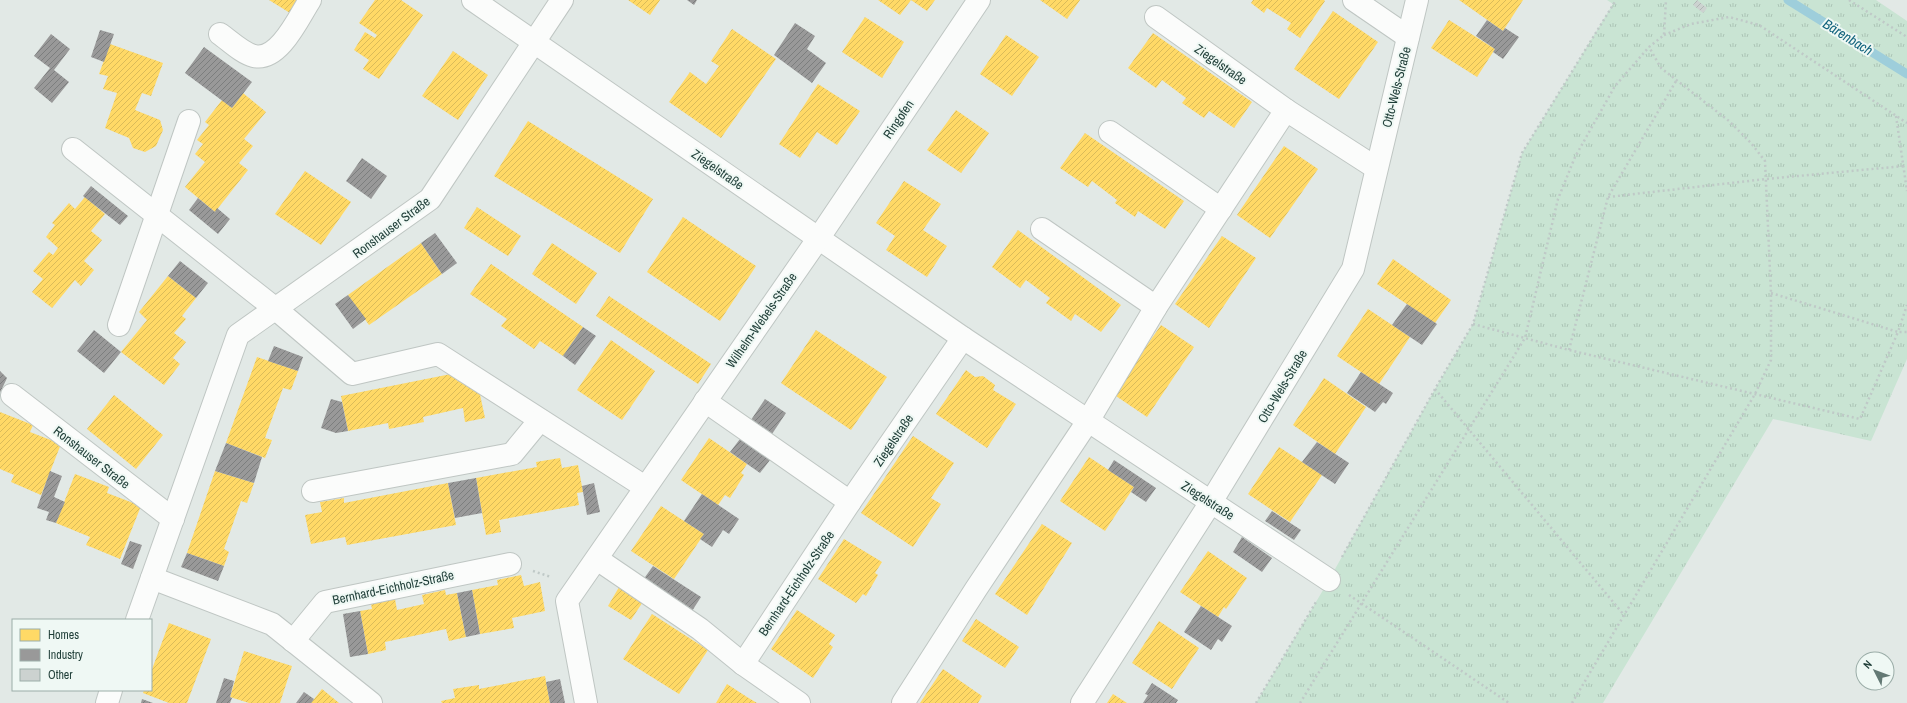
<svg xmlns="http://www.w3.org/2000/svg" width="1907" height="703" font-family="'Archivo Narrow',sans-serif">
	<style>
		.grass { fill: url(#grass-tufts) }
		.homes { fill: url(#homes-hatch) }
		.industry { fill: url(#industry-hatch) }
		.lines { fill: none; stroke-linecap: round; stroke-linejoin: round }
		.stream { stroke: #9ecedb; stroke-width: 9 }
		.building { fill: url(#building-hatch) }
		.minor-casing { stroke: #bfc6c3; stroke-width: 24 }
		.path { stroke: #bfc9c7; stroke-width: 2.5; stroke-dasharray: 2 3; stroke-linecap: butt }
		.minor { stroke: #fbfcfb; stroke-width: 22 }
		.labels { text-anchor: middle; stroke-width: 4; stroke-linejoin: round; paint-order: stroke }
		.street-label { font-size: 13px; fill: #1e3d37; stroke: #eff8f4 }
		.water-label { font-size: 14px; font-style: italic; fill: #13647e; stroke: #eff8f4 }
	</style>
	<defs>
		<pattern id="grass-tufts" width="24" height="20" patternUnits="userSpaceOnUse"><rect width="24" height="20" fill="#c9e4d3"/><path d="M3 7l-1-3M5 7V3M7 7l1-3M15 17l-1-3M17 17v-4M19 17l1-3" fill="none" stroke="#acc4b6"/></pattern>
		<pattern id="homes-hatch" width="6" height="6" patternUnits="userSpaceOnUse"><rect width="6" height="6" fill="#ffd966"/><path d="M-1 1l2-2M0 6l6-6M5 7l2-2" fill="none" stroke="#dabb59"/></pattern>
		<pattern id="industry-hatch" width="6" height="6" patternUnits="userSpaceOnUse"><rect width="6" height="6" fill="#999"/><path d="M-1 1l2-2M0 6l6-6M5 7l2-2" fill="none" stroke="#7c7e7e"/></pattern>
		<pattern id="building-hatch" width="6" height="6" patternUnits="userSpaceOnUse"><rect width="6" height="6" fill="#ccd2d0"/><path d="M-1 1l2-2M0 6l6-6M5 7l2-2" fill="none" stroke="#afb5b3"/></pattern>
	</defs>
	<rect width="100%" height="100%" fill="#e2e9e6"/>
	<path class="grass" d="M1607,0h269l31,21v338l-36,82 -98,-22 -170,284h-347l73,-123 106,-191 38,-65 49,-171 91,-149z"/>
	<g class="homes">
		<path d="M269,0h29l-8,13z"/>
		<path d="M375,0h26l22,15 -44,64 -16,-10 6,-9 -15,-10 11,-18 10,6 2,-3 -18,-12z"/>
		<path d="M628,0h32l-10,15z"/>
		<path d="M878,0h33l-11,15z"/>
		<path d="M911,0h24l-8,11z"/>
		<path d="M1040,0h40l-13,19z"/>
		<path d="M1253,0h71l1,1 -25,37 -13,-9 4,-6 -24,-15 -3,5 -13,-10z"/>
		<path d="M1459,0h64l-20,31z"/>
		<path d="M1333,11l45,31 -39,57 -45,-30z"/>
		<path d="M865,17l39,25 -22,36 -40,-26z"/>
		<path d="M1449,20l46,29 -18,28 -46,-29z"/>
		<path d="M732,29l44,30 -55,79 -52,-36 21,-30 16,12 13,-18 -8,-5z"/>
		<path d="M1153,33l99,69 -18,26 -25,-17 -5,7 -22,-15 4,-5 -24,-18 -6,8 -28,-20z"/>
		<path d="M1006,35l33,22 -27,39 -32,-22z"/>
		<path d="M110,44l53,19 -12,33 -9,-3 -7,17 25,10 3,10 -7,16 -11,6 -12,-4 -4,-10 -24,-10 12,-35 -14,-4 5,-13 -9,-2z"/>
		<path d="M453,51l35,24 -30,45 -36,-24z"/>
		<path d="M818,84l42,27 -23,34 -20,-13 -17,26 -21,-14z"/>
		<path d="M243,93l23,19 -22,27 9,7 -14,17 9,7 -33,42 -30,-25 20,-25 -10,-8 8,-10 -6,-4 12,-15 -4,-3 17,-22 10,8z"/>
		<path d="M956,110l33,23 -28,40 -34,-23z"/>
		<path d="M528,121l125,78 -33,54 -126,-77z"/>
		<path d="M1085,133l99,68 -19,28 -27,-18 -3,6 -20,-14 2,-3 -25,-19 -4,6 -28,-19z"/>
		<path d="M1284,146l34,23 -48,69 -33,-23z"/>
		<path d="M305,171l46,31 -30,43 -46,-31z"/>
		<path d="M904,181l37,23 -18,26 24,16 -20,31 -41,-27 9,-14 -19,-13z"/>
		<path d="M85,197l20,17 -14,17 11,9 -18,21 10,9 -13,16 -6,-6 -23,28 -20,-16 11,-13 -10,-8 16,-19 4,3 5,-7 -12,-11 9,-12 -3,-2 17,-20 6,6z"/>
		<path d="M477,207l44,29 -13,20 -44,-28z"/>
		<path d="M683,217l73,49 -36,55 -73,-49z"/>
		<path d="M1018,230l103,75 -20,27 -26,-18 -4,7 -25,-18 4,-5 -24,-18 -6,8 -28,-21z"/>
		<path d="M1222,236l34,22 -47,70 -34,-24z"/>
		<path d="M421,243l21,31 -73,51 -21,-30z"/>
		<path d="M552,243l45,30 -21,31 -44,-30z"/>
		<path d="M1393,259l58,41 -16,23 -58,-39z"/>
		<path d="M491,264l92,63 -20,29 -23,-15 -6,8 -33,-23 6,-7 -37,-25z"/>
		<path d="M168,276l28,22 -14,18 4,3 -12,14 12,9 -13,16 7,6 -16,21 -43,-33 26,-32 -8,-8z"/>
		<path d="M609,296l102,68 -13,20 -102,-68z"/>
		<path d="M1368,309l42,28 -31,47 -42,-28z"/>
		<path d="M1161,325l33,22 -47,70 -34,-23z"/>
		<path d="M816,330l71,47 -36,53 -70,-47z"/>
		<path d="M611,340l44,31 -33,49 -45,-30z"/>
		<path d="M257,357l41,14 -7,19 -8,-2 -18,50 7,2 -7,18 -39,-15z"/>
		<path d="M966,370l9,7 8,-1 12,9 -2,5 23,14 -29,44 -51,-34z"/>
		<path d="M456,373l1,8 21,4 7,33 -20,4 -2,-14 -40,9 1,5 -35,7 -1,-6 -40,8 -7,-35z"/>
		<path d="M1324,378l42,29 -31,47 -42,-29z"/>
		<path d="M114,395l49,40 -27,34 -49,-40z"/>
		<path d="M0,412l33,13 -3,7 31,12 -20,51 -30,-13 3,-7 -14,-6z"/>
		<path d="M913,436l41,27 -23,35 10,6 -28,43 -52,-34z"/>
		<path d="M709,438l38,26 -6,9 3,2 -14,23 -5,-3 -7,10 -37,-25z"/>
		<path d="M1279,447l43,28 -32,47 -42,-28z"/>
		<path d="M1089,457l45,30 -29,44 -45,-30z"/>
		<path d="M560,458l2,10 16,-3 5,27 -6,1 2,12 -80,15 2,12 -15,3 -10,-57 61,-11 -1,-5z"/>
		<path d="M215,471l39,12 -7,20 -6,-2 -17,48 5,3 -5,14 -37,-13z"/>
		<path d="M75,474l34,13 -2,6 34,13 -21,53 -34,-14 4,-8 -34,-14z"/>
		<path d="M448,483l8,42 -109,20 -2,-8 -34,7 -6,-29 17,-3 -2,-10 24,-4v5z"/>
		<path d="M661,506l43,28 -30,45 -43,-28z"/>
		<path d="M1042,524l30,19 -45,72 -32,-21z"/>
		<path d="M844,539l38,23 -7,11 3,2 -12,21 -3,-2 -7,9 -38,-24z"/>
		<path d="M1208,551l39,27 -21,31 -2,-2 -6,10 -38,-25z"/>
		<path d="M521,575l3,11 16,-4 5,29 -33,7 2,10 -34,6 -8,-44 26,-5 -1,-5z"/>
		<path d="M622,582l24,15 -15,23 -23,-14z"/>
		<path d="M445,590l1,5 11,-2 9,44 -17,4 -3,-12 -61,13 1,8 -18,4 -8,-43 12,-2 -1,-5 24,-5 2,11 27,-6 -2,-9z"/>
		<path d="M797,610l38,25 -6,9 4,3 -20,31 -42,-29z"/>
		<path d="M652,614l56,36 -29,44 -56,-35z"/>
		<path d="M976,619l43,28 -14,21 -43,-27z"/>
		<path d="M1159,621l40,27 -27,41 -40,-26z"/>
		<path d="M169,623l42,16 -24,64h-18l-26,-10 1,-3h7v-18z"/>
		<path d="M244,651l48,15 -12,37h-31l-19,-6z"/>
		<path d="M943,669l39,27 -4,7h-58z"/>
		<path d="M545,676l5,27h-108l-1,-2 14,-3 -2,-9 26,-4v4z"/>
		<path d="M727,684l20,13 10,6h-41z"/>
		<path d="M322,689l17,14h-28z"/>
		<path d="M1113,694l14,9h-20z"/>
	</g>
	<g class="industry">
		<path d="M687,0h10l-3,5z"/>
		<path d="M1487,20l16,11 2,-3 14,9 -16,22 -10,-7 2,-3 -19,-13z"/>
		<path d="M795,23l20,13 -8,13 19,14 -14,20 -38,-28z"/>
		<path d="M100,30l14,4 -10,28 -13,-5z"/>
		<path d="M51,34l19,15 -16,21 15,12 -17,21 -18,-15 16,-20 -16,-12z"/>
		<path d="M204,47l48,35 -20,26 -47,-35z"/>
		<path d="M362,158l25,18 -16,23 -25,-18z"/>
		<path d="M91,186l37,30 -8,9 -37,-29z"/>
		<path d="M198,198l17,14 2,-4 13,11 -12,15 -29,-24z"/>
		<path d="M435,233l22,30 -15,11 -21,-31z"/>
		<path d="M180,261l28,22 -12,15 -28,-22z"/>
		<path d="M348,295l18,24 -13,10 -18,-25z"/>
		<path d="M1407,304l30,20 -15,21 -30,-20z"/>
		<path d="M583,327l13,9 -21,29 -12,-9z"/>
		<path d="M94,330l27,22 -17,21 -27,-22z"/>
		<path d="M274,346l29,11 -5,14 -30,-10z"/>
		<path d="M0,371l7,7 -7,15z"/>
		<path d="M1361,372l32,21 -7,11 -3,-2 -8,10 -28,-19z"/>
		<path d="M331,399l11,3 6,29 -12,2 -15,-5z"/>
		<path d="M765,399l21,14 -14,21 -21,-14z"/>
		<path d="M740,439l30,21 -10,13 -30,-21z"/>
		<path d="M1317,442l32,21 -14,21 -33,-22z"/>
		<path d="M226,443l36,14 -8,26 -39,-12z"/>
		<path d="M1114,460l42,28 -10,14 -15,-10 3,-5 -26,-17z"/>
		<path d="M50,471l12,5 -8,21 11,5 -9,21 -10,-3 3,-8 -12,-4z"/>
		<path d="M476,478l6,35 -27,5 -7,-35z"/>
		<path d="M594,483l6,29 -13,3 -5,-29z"/>
		<path d="M702,494l37,25 -10,15 -6,-4 -11,17 -12,-8 4,-5 -20,-13z"/>
		<path d="M1272,511l29,19 -7,10 -29,-19z"/>
		<path d="M1242,537l30,21 -10,14 -29,-20z"/>
		<path d="M130,541l12,4 -9,24 -12,-5z"/>
		<path d="M187,553l37,13 -6,15 -37,-14z"/>
		<path d="M653,566l48,31 -9,14 -49,-31z"/>
		<path d="M472,590l8,44 -14,3 -9,-44z"/>
		<path d="M1201,606l31,20 -10,16 -4,-3 -7,11 -27,-18z"/>
		<path d="M360,611l8,43 -18,3 -7,-43z"/>
		<path d="M224,678l10,3 -4,16 2,1 -2,5h-14z"/>
		<path d="M560,679l5,24h-15l-4,-21z"/>
		<path d="M1152,683l26,17 -2,3h-33l5,-8 -3,-1z"/>
		<path d="M304,692l10,7 -3,4h-15z"/>
		<path d="M142,699l11,4h-12z"/>
	</g>
	<g class="lines">
		<path class="stream" d="M1788,0l119,74"/>
	</g>
	<path class="building" d="M1697,0l10,8 -4,5 -10,-8z"/>
	<g class="lines">
		<g class="minor-casing">
			<g id="minor">
				<path d="M473,0l490,338 366,242"/>
				<path d="M1354,0l54,37"/>
				<path d="M1156,17l130,93"/>
				<path d="M220,34c10,7 22,19 34,22 25,6 45,-39 56,-56"/>
				<path d="M1110,132l111,77"/>
				<path d="M73,149l204,161 75,64 86,-20 207,133"/>
				<path d="M1042,229l114,78"/>
				<path d="M119,325l70,-204"/>
				<path d="M12,395l161,124"/>
				<path d="M705,401l145,101"/>
				<path d="M313,491l199,-37 28,-34"/>
				<path d="M597,559l103,70 43,35 56,39"/>
				<path d="M152,578l120,46 99,79"/>
				<path d="M137,620l101,-285 192,-136 132,-199"/>
				<path d="M293,641l32,-39 185,-38"/>
				<path d="M743,664l107,-162 113,-164"/>
				<path d="M107,703l4,-13"/>
				<path d="M586,703l-19,-102 251,-362 161,-239"/>
				<path d="M903,703l73,-114 112,-168 68,-114 130,-197 90,58"/>
				<path d="M1082,703l129,-201 142,-233 64,-269"/>
			</g>
		</g>
		<g class="path">
			<path d="M1849,0l58,37"/>
			<path d="M1664,35l27,-11 38,-7 30,8 148,98"/>
			<path d="M1896,116l11,75"/>
			<path d="M1608,197l158,-18 138,-13"/>
			<path d="M1771,293l127,39 9,-27"/>
			<path d="M1473,324l96,26 291,69 38,-87h9"/>
			<path d="M1569,350l39,-153 68,-116"/>
			<path d="M1435,389l189,226"/>
			<path d="M1342,557l93,-168 38,-65 49,-171 94,-153"/>
			<path d="M533,571l18,6"/>
			<path d="M1349,595l160,108"/>
			<path d="M1256,703l60,-101"/>
			<path d="M1300,703l225,-365 33,-139 17,-42 40,-71 34,-39 15,-12 2,-35"/>
			<path d="M1572,703l183,-309 16,-34v-67l-6,-132 -14,-18 -22,-22 -68,-53 -12,-21"/>
		</g>
		<use href="#minor" class="minor"/>
	</g>
	<g class="labels">
		<g class="street-label">
			<text transform="translate(1221 64) rotate(35)" y="5">Ziegelstraße</text>
			<text transform="translate(1396 87) rotate(-76)" y="5">Otto-Wels-Straße</text>
			<text transform="translate(898 119) rotate(-56)" y="5">Ringofen</text>
			<text transform="translate(718 169) rotate(35)" y="5">Ziegelstraße</text>
			<text transform="translate(391 227) rotate(-37)" y="5">Ronshauser Straße</text>
			<text transform="translate(761 320) rotate(-55)" y="5">Wilhelm-Webels-Straße</text>
			<text transform="translate(1282 386) rotate(-59)" y="5">Otto-Wels-Straße</text>
			<text transform="translate(893 440) rotate(-56)" y="5">Ziegelstraße</text>
			<text transform="translate(92 457) rotate(38)" y="5">Ronshauser Straße</text>
			<text transform="translate(1208 500) rotate(33)" y="5">Ziegelstraße</text>
			<text transform="translate(796 583) rotate(-56)" y="5">Bernhard-Eichholz-Straße</text>
			<text transform="translate(393 587) rotate(-12)" y="5">Bernhard-Eichholz-Straße</text>
		</g>
		<g class="water-label">
			<text transform="translate(1848 37) rotate(32)" y="5">Bärenbach</text>
		</g>
	</g>
	<rect x="12" y="619" width="140" height="72" fill="#eff8f4" stroke="#9bada8"/>
	<rect x="20" y="629" width="20" height="12" fill="#ffd966" stroke="#9bada8"/>
	<text x="48" y="639" font-size="12" fill="#1e3d37">Homes</text>
	<rect x="20" y="649" width="20" height="12" fill="#999999" stroke="#9bada8"/>
	<text x="48" y="659" font-size="12" fill="#1e3d37">Industry</text>
	<rect x="20" y="669" width="20" height="12" fill="#ccd2d0" stroke="#9bada8"/>
	<text x="48" y="679" font-size="12" fill="#1e3d37">Other</text>
	<g transform="translate(1875 671) rotate(312)"><circle r="19" fill="#eff8f4" stroke="#9bada8"/>
	<path d="M0-3L7 15L0 10L-7 15Z" fill="#637974"/>
	<text y="-6" font-size="11" font-weight="bold" text-anchor="middle" fill="#1e3d37">N</text>
	</g>
</svg>
